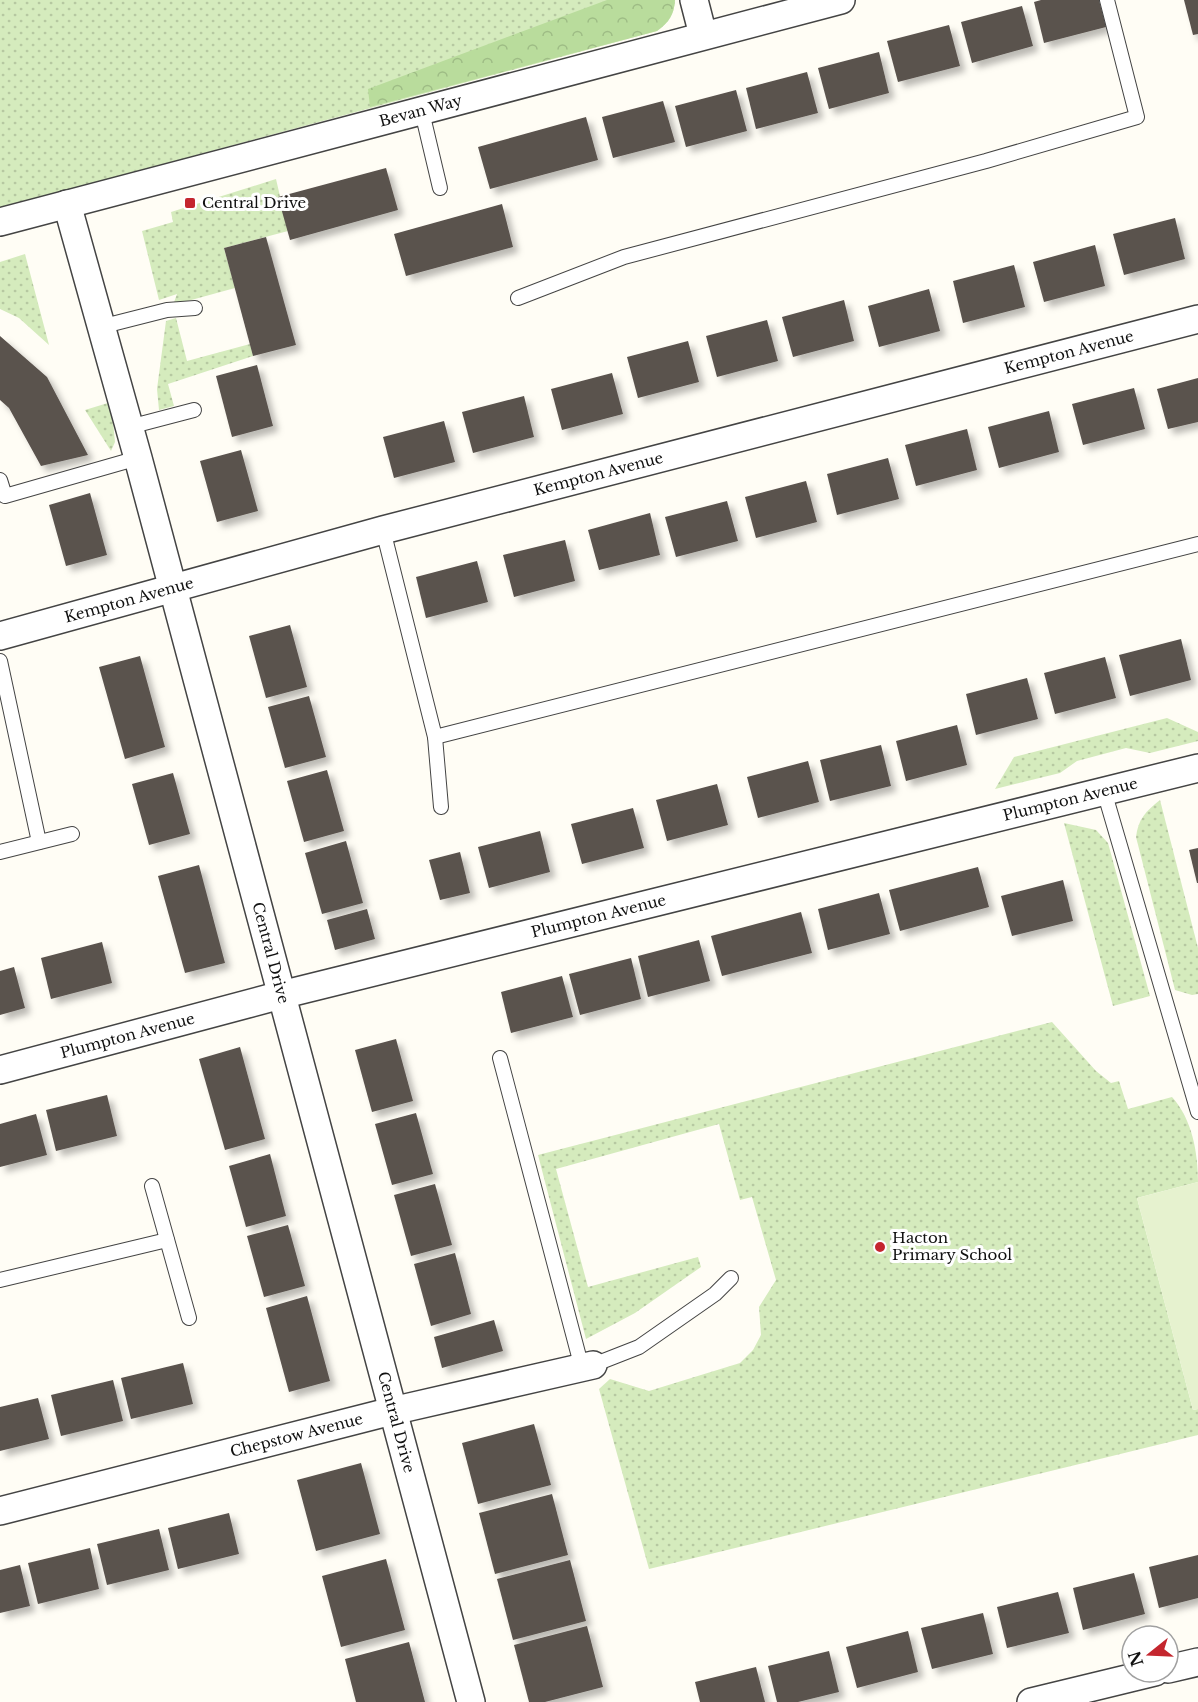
<svg xmlns="http://www.w3.org/2000/svg" width="1198" height="1702" font-family="'Libre Baskerville',serif">
	<style>
		.grass { fill: url(#grass-dots) }
		.forest { fill: url(#forest-crowns) }
		.pitch { fill: #e6f2cf }
		.building { fill: #5a524d; filter: url(#shadow) }
		.lines { fill: none; stroke-linecap: round; stroke-linejoin: round }
		.service-casing { stroke: #444; stroke-width: 16 }
		.minor-casing { stroke: #444; stroke-width: 30 }
		.service { stroke: #fff; stroke-width: 14 }
		.minor { stroke: #fff; stroke-width: 27 }
		.poi-dot { fill: #c4262e; stroke: #fff; stroke-width: 2 }
		.labels { text-anchor: middle; stroke-width: 6; stroke-linejoin: round; paint-order: stroke }
		.street-label { font-size: 15px; fill: #111; stroke: #fff }
		.poi-label { font-size: 15px; fill: #111; stroke: #fff; text-anchor: start }
	</style>
	<defs>
		<pattern id="grass-dots" width="8" height="8" patternUnits="userSpaceOnUse" patternTransform="scale(1.5)"><rect width="8" height="8" fill="#d5ebbd"/><path d="M2 2h.1M6 6h.1" fill="none" stroke="#b6c8a1" stroke-width="1.8" stroke-linecap="round"/></pattern>
		<pattern id="forest-crowns" width="20" height="18" patternUnits="userSpaceOnUse" patternTransform="scale(1.5)"><rect width="20" height="18" fill="#b9dc9c"/><path d="M2 6a3 3 0 1 1 6 0M12 15a3 3 0 1 1 6 0" fill="none" stroke="#9ebc85"/></pattern>
		<filter id="shadow"><feDropShadow dx="5.5" dy="5.5" stdDeviation="3" flood-color="#0004"/></filter>
	</defs>
	<rect width="100%" height="100%" fill="#fffdf5"/>
	<g class="grass">
		<path d="M0,0h675c-1,15 -6,22 -18,31l-657,177z"/>
		<path d="M276,179l12,52 -64,17 11,40 -62,17 4,-11 -18,6 -17,-69 31,-9 -2,-10z"/>
		<path d="M25,254l24,91 -30,-27 -19,-9v-47z"/>
		<path d="M176,318l11,43 63,-17 3,12 -85,28 6,22 -15,4 -2,-21 9,-68z"/>
		<path d="M111,402l4,40 -4,9 -26,-41z"/>
		<path d="M1167,718l31,14v9l-48,12 -24,-5 -49,13 -17,12 -65,16 19,-32z"/>
		<path d="M1160,800l38,148v46l-6,1 -17,-5 -39,-153c2,-18 10,-26 24,-37z"/>
		<path d="M1064,823l32,7 12,13 42,153 -37,10z"/>
		<path d="M1052,1022l44,49 15,12 8,-2 9,28 44,-12c20,22 26,55 26,85l-61,16 56,212 5,-1v26l-549,134 -50,-180 11,-10 39,12 91,-28 13,-13 8,-15 -2,-28 17,-27 -24,-83 -12,3 -21,-76 -163,45 32,118 110,-30 3,10 -66,46 -49,26 -48,-184z"/>
	</g>
	<path class="forest" d="M607,0h68c-1,15 -6,22 -18,31l-287,76 -2,-18z"/>
	<path class="pitch" d="M1198,1182v227l-5,1 -56,-212z"/>
	<g class="building">
		<path d="M1041,0h58l7,27 -62,16 -10,-41z"/>
		<path d="M1184,0h14v34l-5,1z"/>
		<path d="M1022,6l11,40 -61,17 -11,-41z"/>
		<path d="M949,25l11,41 -62,16 -11,-41z"/>
		<path d="M879,52l10,41 -60,16 -11,-41z"/>
		<path d="M807,72l11,41 -62,16 -10,-41z"/>
		<path d="M736,90l11,41 -61,16 -11,-41z"/>
		<path d="M663,101l12,41 -62,16 -11,-41z"/>
		<path d="M586,117l12,43 -108,29 -12,-42z"/>
		<path d="M386,168l12,42 -108,30 -12,-43z"/>
		<path d="M502,204l11,43 -107,29 -12,-42z"/>
		<path d="M1175,218l10,41 -61,16 -11,-41z"/>
		<path d="M266,237l30,108 -43,11 -29,-108z"/>
		<path d="M1095,245l10,41 -61,16 -11,-40z"/>
		<path d="M1014,265l11,42 -62,16 -10,-42z"/>
		<path d="M929,289l11,42 -61,16 -11,-41z"/>
		<path d="M844,300l10,41 -61,16 -11,-40z"/>
		<path d="M767,320l11,41 -61,16 -11,-41z"/>
		<path d="M0,336l47,41 41,78 -47,11 -32,-58 -9,-8z"/>
		<path d="M688,341l11,41 -61,16 -11,-41z"/>
		<path d="M257,365l16,61 -41,11 -16,-61z"/>
		<path d="M612,373l11,41 -61,16 -11,-41z"/>
		<path d="M1198,378v44l-30,7 -11,-40z"/>
		<path d="M1134,388l11,41 -62,16 -11,-41z"/>
		<path d="M524,396l10,41 -61,16 -11,-41z"/>
		<path d="M1049,411l10,41 -60,16 -11,-41z"/>
		<path d="M444,421l11,41 -61,16 -11,-41z"/>
		<path d="M967,429l10,41 -61,16 -11,-41z"/>
		<path d="M241,450l17,61 -41,11 -17,-61z"/>
		<path d="M888,458l11,41 -62,16 -10,-41z"/>
		<path d="M806,481l11,41 -61,16 -11,-41z"/>
		<path d="M90,493l17,62 -41,11 -17,-61z"/>
		<path d="M727,501l11,40 -62,16 -11,-40z"/>
		<path d="M650,513l10,42 -61,15 -11,-40z"/>
		<path d="M565,540l10,41 -61,16 -11,-42z"/>
		<path d="M477,561l11,41 -62,16 -10,-41z"/>
		<path d="M290,625l17,62 -41,11 -17,-62z"/>
		<path d="M1181,639l10,41 -61,16 -11,-41z"/>
		<path d="M140,656l25,91 -40,12 -26,-92z"/>
		<path d="M1105,657l11,41 -61,16 -11,-41z"/>
		<path d="M1027,678l11,41 -62,16 -10,-41z"/>
		<path d="M309,696l17,61 -41,11 -17,-61z"/>
		<path d="M957,725l10,40 -61,16 -10,-40z"/>
		<path d="M881,745l10,41 -61,15 -10,-41z"/>
		<path d="M808,761l11,41 -61,16 -11,-41z"/>
		<path d="M327,770l17,61 -40,11 -17,-61z"/>
		<path d="M173,773l17,61 -41,11 -17,-61z"/>
		<path d="M717,784l11,41 -61,16 -11,-41z"/>
		<path d="M633,808l11,40 -62,16 -11,-40z"/>
		<path d="M540,831l10,41 -61,16 -11,-41z"/>
		<path d="M346,841l17,62 -41,11 -17,-61z"/>
		<path d="M1198,848v35h-1l-8,-33z"/>
		<path d="M460,852l10,41 -30,7 -11,-40z"/>
		<path d="M199,865l26,98 -40,10 -27,-97z"/>
		<path d="M978,867l11,40 -89,24 -11,-41z"/>
		<path d="M1063,880l10,41 -61,15 -11,-40z"/>
		<path d="M879,893l11,41 -62,16 -10,-41z"/>
		<path d="M367,909l8,30 -40,11 -8,-30z"/>
		<path d="M801,912l11,41 -90,23 -11,-40z"/>
		<path d="M699,940l11,41 -62,16 -10,-41z"/>
		<path d="M102,942l10,41 -61,16 -10,-41z"/>
		<path d="M631,958l10,41 -61,16 -11,-41z"/>
		<path d="M14,967l11,41 -25,7v-44z"/>
		<path d="M562,976l11,41 -62,16 -10,-41z"/>
		<path d="M396,1039l17,62 -41,11 -17,-62z"/>
		<path d="M240,1047l25,92 -40,11 -26,-91z"/>
		<path d="M107,1095l10,41 -61,15 -10,-41z"/>
		<path d="M416,1113l17,61 -41,11 -17,-61z"/>
		<path d="M36,1114l11,41 -47,12v-43z"/>
		<path d="M270,1154l16,62 -40,11 -17,-61z"/>
		<path d="M435,1184l17,61 -41,11 -17,-61z"/>
		<path d="M288,1225l17,61 -41,11 -17,-61z"/>
		<path d="M455,1253l16,61 -40,12 -17,-62z"/>
		<path d="M307,1296l23,85 -41,11 -23,-84z"/>
		<path d="M494,1320l9,31 -61,17 -8,-31z"/>
		<path d="M183,1363l10,41 -62,15 -10,-41z"/>
		<path d="M113,1380l10,41 -62,15 -10,-41z"/>
		<path d="M38,1398l11,41 -49,12v-44z"/>
		<path d="M534,1424l17,61 -73,19 -16,-61z"/>
		<path d="M361,1463l19,71 -64,17 -19,-71z"/>
		<path d="M552,1494l16,61 -73,19 -16,-61z"/>
		<path d="M229,1513l10,41 -61,15 -10,-41z"/>
		<path d="M159,1529l10,41 -62,15 -10,-41z"/>
		<path d="M90,1548l9,41 -61,15 -10,-41z"/>
		<path d="M1198,1555v43l-39,10 -10,-41z"/>
		<path d="M386,1559l19,71 -64,17 -19,-71z"/>
		<path d="M570,1560l16,61 -73,19 -16,-61z"/>
		<path d="M20,1565l10,41 -30,7v-43z"/>
		<path d="M1134,1573l11,41 -62,16 -10,-42z"/>
		<path d="M1058,1592l11,41 -62,15 -10,-41z"/>
		<path d="M983,1613l10,41 -61,15 -11,-41z"/>
		<path d="M587,1626l16,61 -58,15h-16l-15,-57z"/>
		<path d="M908,1631l10,41 -61,16 -11,-41z"/>
		<path d="M409,1642l16,60h-69l-11,-43z"/>
		<path d="M829,1651l10,41 -41,10h-21l-9,-36z"/>
		<path d="M756,1667l9,35h-65l-5,-20z"/>
	</g>
	<g class="lines">
		<g class="service-casing">
			<g id="service">
				<path d="M422,112l18,76"/>
				<path d="M518,298l106,-41 362,-96 151,-44 -30,-117"/>
				<path d="M100,327l67,-17 28,-2"/>
				<path d="M129,427l65,-17"/>
				<path d="M0,480l5,16 133,-38"/>
				<path d="M383,530l52,207 6,70"/>
				<path d="M0,661l39,181"/>
				<path d="M435,737l763,-193"/>
				<path d="M1104,791l94,321"/>
				<path d="M0,852l72,-18"/>
				<path d="M500,1058l82,310"/>
				<path d="M152,1186l37,132"/>
				<path d="M0,1280l167,-40"/>
				<path d="M593,1365l46,-18 76,-53 16,-16"/>
			</g>
		</g>
		<g class="minor-casing">
			<g id="minor">
				<path d="M694,0l9,35"/>
				<path id="s1" d="M67,204l71,254 333,1244"/>
				<path id="s2" d="M0,222l841,-222"/>
				<path id="s3" d="M0,636l383,-106 815,-211"/>
				<path id="s4" d="M0,1070l281,-75 917,-227"/>
				<path id="s5" d="M0,1511l392,-100 201,-46"/>
				<path d="M1168,1669l30,-7"/>
				<path d="M1031,1702l124,-30"/>
			</g>
		</g>
		<use href="#service" class="service"/>
		<use href="#minor" class="minor"/>
	</g>
	<g class="poi-dot">
		<rect x="184" y="197" width="12" height="12" rx="3"/>
		<circle cx="880" cy="1247" r="6"/>
	</g>
	<g class="labels">
		<g class="street-label">
			<text dy="5" stroke="none"><textPath href="#s2" startOffset="435">Bevan Way</textPath></text>
			<text dy="5" stroke="none"><textPath href="#s3" startOffset="1106">Kempton Avenue</textPath></text>
			<text dy="5" stroke="none"><textPath href="#s3" startOffset="620">Kempton Avenue</textPath></text>
			<text dy="5" stroke="none"><textPath href="#s3" startOffset="134">Kempton Avenue</textPath></text>
			<text dy="5" stroke="none"><textPath href="#s4" startOffset="1104">Plumpton Avenue</textPath></text>
			<text dy="5" stroke="none"><textPath href="#s4" startOffset="618">Plumpton Avenue</textPath></text>
			<text dy="5" stroke="none"><textPath href="#s1" startOffset="776">Central Drive</textPath></text>
			<text dy="5" stroke="none"><textPath href="#s4" startOffset="132">Plumpton Avenue</textPath></text>
			<text dy="5" stroke="none"><textPath href="#s1" startOffset="1262">Central Drive</textPath></text>
			<text dy="5" stroke="none"><textPath href="#s5" startOffset="306">Chepstow Avenue</textPath></text>
		</g>
		<g class="poi-label">
			<text x="202" y="208">Central Drive</text>
			<text x="892" y="1243">Hacton<tspan x="892" dy="17">Primary School</tspan></text>
		</g>
	</g>
	<g transform="translate(1150 1654) rotate(252)"><circle r="28" fill="#ffffff" stroke="#a0a0a0" stroke-width="1.5"/>
	<path d="M0-4.5L10 22L0 15L-10 22Z" fill="#c4262e"/>
	<text y="-9" font-size="16" font-weight="bold" text-anchor="middle" fill="#111111">N</text>
	</g>
</svg>
